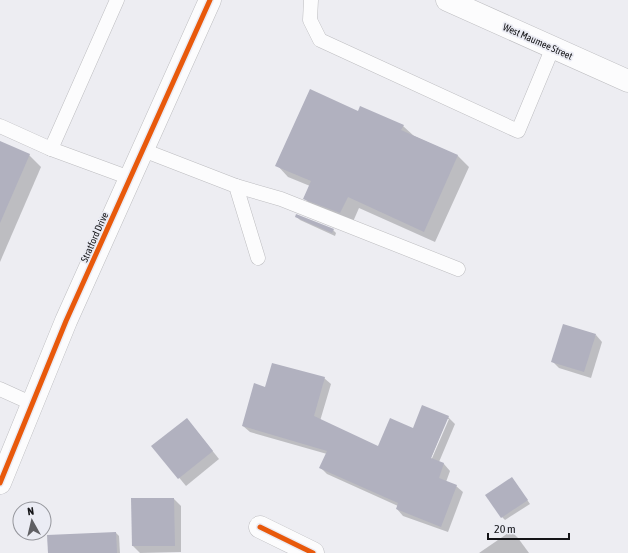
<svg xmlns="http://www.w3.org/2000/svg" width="628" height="553" font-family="'Asap Condensed',sans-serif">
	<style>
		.shadow { fill: #0003; fill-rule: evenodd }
		.building { fill: #b1b1bf }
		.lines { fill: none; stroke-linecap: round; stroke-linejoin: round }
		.lane-casing { stroke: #bdbdc0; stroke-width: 15 }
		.street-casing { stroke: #bdbdc0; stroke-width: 23 }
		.primary-casing { stroke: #bdbdc0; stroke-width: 23 }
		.lane { stroke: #fcfcfd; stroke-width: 14 }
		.street { stroke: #fcfcfd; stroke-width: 22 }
		.primary { stroke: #fcfcfd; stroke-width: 22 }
		.cycleway-casing { stroke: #ebecf4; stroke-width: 8 }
		.cycleway { stroke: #e8590c; stroke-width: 5 }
		.labels { text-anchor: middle; stroke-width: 3.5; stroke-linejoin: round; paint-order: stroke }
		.street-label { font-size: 10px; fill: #141417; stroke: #ebecf4 }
	</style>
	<rect width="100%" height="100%" fill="#ededf2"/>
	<g class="shadow">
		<path d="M358,112l45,14 11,10 44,20 11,11 -34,75 -76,-34 -7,16 -36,-14 -12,-12 6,-12 -22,-9 -11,-12z"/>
		<path d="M0,142l29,13 12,12 -41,95z"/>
		<path d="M296,216l37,14 3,3 -1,3 -35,-16z"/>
		<path d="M596,335l6,7 -11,36 -32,-10 -7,-7z"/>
		<path d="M324,378l7,6 -11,37 58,26 35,-17 35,-13 7,7 -16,38 5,2 6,7 -4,11 10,4 7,6 -15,40 -45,-16 -6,-7 1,-3 -71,-32 -6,-6 6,-14 -77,-22 -7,-6 23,-38zM447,419h2l-19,44h-1z"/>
		<path d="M187,419l32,40 -33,27 -33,-40z"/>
		<path d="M512,478l18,26 -25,16 -3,-3z"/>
		<path d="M174,499l7,7v46l-41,1 -7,-7z"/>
		<path d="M511,531l7,7 11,15h-50z"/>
		<path d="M116,533l3,3 1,17h-36z"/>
	</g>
	<g class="building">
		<path d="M310,89l48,22 2,-5 44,19 -3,5 57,25 -34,77 -76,-35 -8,16 -37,-14 8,-18 -36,-15z"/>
		<path d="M0,141l30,13 -30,69z"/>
		<path d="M296,214l38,15 -2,4 -37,-16z"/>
		<path d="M563,324l33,10 -12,38 -33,-10z"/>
		<path d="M272,363l53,14 -11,39 64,30 12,-28 23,10 9,-23 27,11 -18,42 13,5 -5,15 18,7 -16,42 -45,-18 2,-6 -79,-35 8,-17 -85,-25 12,-43 11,4z"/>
		<path d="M187,418l26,33 -35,28 -27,-33z"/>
		<path d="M512,477l16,23 -27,18 -16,-23z"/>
		<path d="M131,498h43l1,48h-43z"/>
		<path d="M116,532l1,21h-69l-1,-18z"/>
	</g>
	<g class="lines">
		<g class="lane-casing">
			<g id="lane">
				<path d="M311,0l-1,20 10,20 198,91 35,-84"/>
				<path d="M0,126l51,23 66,-149"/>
				<path d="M51,149l79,29"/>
				<path d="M143,150l93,36 22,72"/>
				<path d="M236,186l45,13 177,70"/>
				<path d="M0,389l33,15"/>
			</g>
		</g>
		<g class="street-casing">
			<g id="street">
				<path d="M0,483l66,-162 144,-321"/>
				<path d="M260,527l53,26"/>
			</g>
		</g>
		<g class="primary-casing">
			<path id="primary" d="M447,0l181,81"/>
		</g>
		<use href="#lane" class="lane"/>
		<use href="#street" class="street"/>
		<use href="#primary" class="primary"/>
		<g class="cycleway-casing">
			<g id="cycleway">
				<path d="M0,483l66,-162 144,-321"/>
				<path d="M260,527l53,26"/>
			</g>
		</g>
		<use href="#cycleway" class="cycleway"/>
	</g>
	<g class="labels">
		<g class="street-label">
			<text transform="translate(538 41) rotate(24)" y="4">West Maumee Street</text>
			<text transform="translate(94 237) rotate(-66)" y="4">Stratford Drive</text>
		</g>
	</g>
	<g transform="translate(32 521) rotate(352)"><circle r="19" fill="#ebecf4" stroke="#95969c"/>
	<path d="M0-3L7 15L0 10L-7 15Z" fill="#606064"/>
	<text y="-6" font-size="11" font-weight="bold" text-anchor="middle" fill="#141417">N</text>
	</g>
	<path d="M488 533v6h81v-6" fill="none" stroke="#141417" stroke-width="2"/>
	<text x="494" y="533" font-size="12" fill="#141417" stroke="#ebecf4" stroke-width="3" paint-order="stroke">20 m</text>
</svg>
